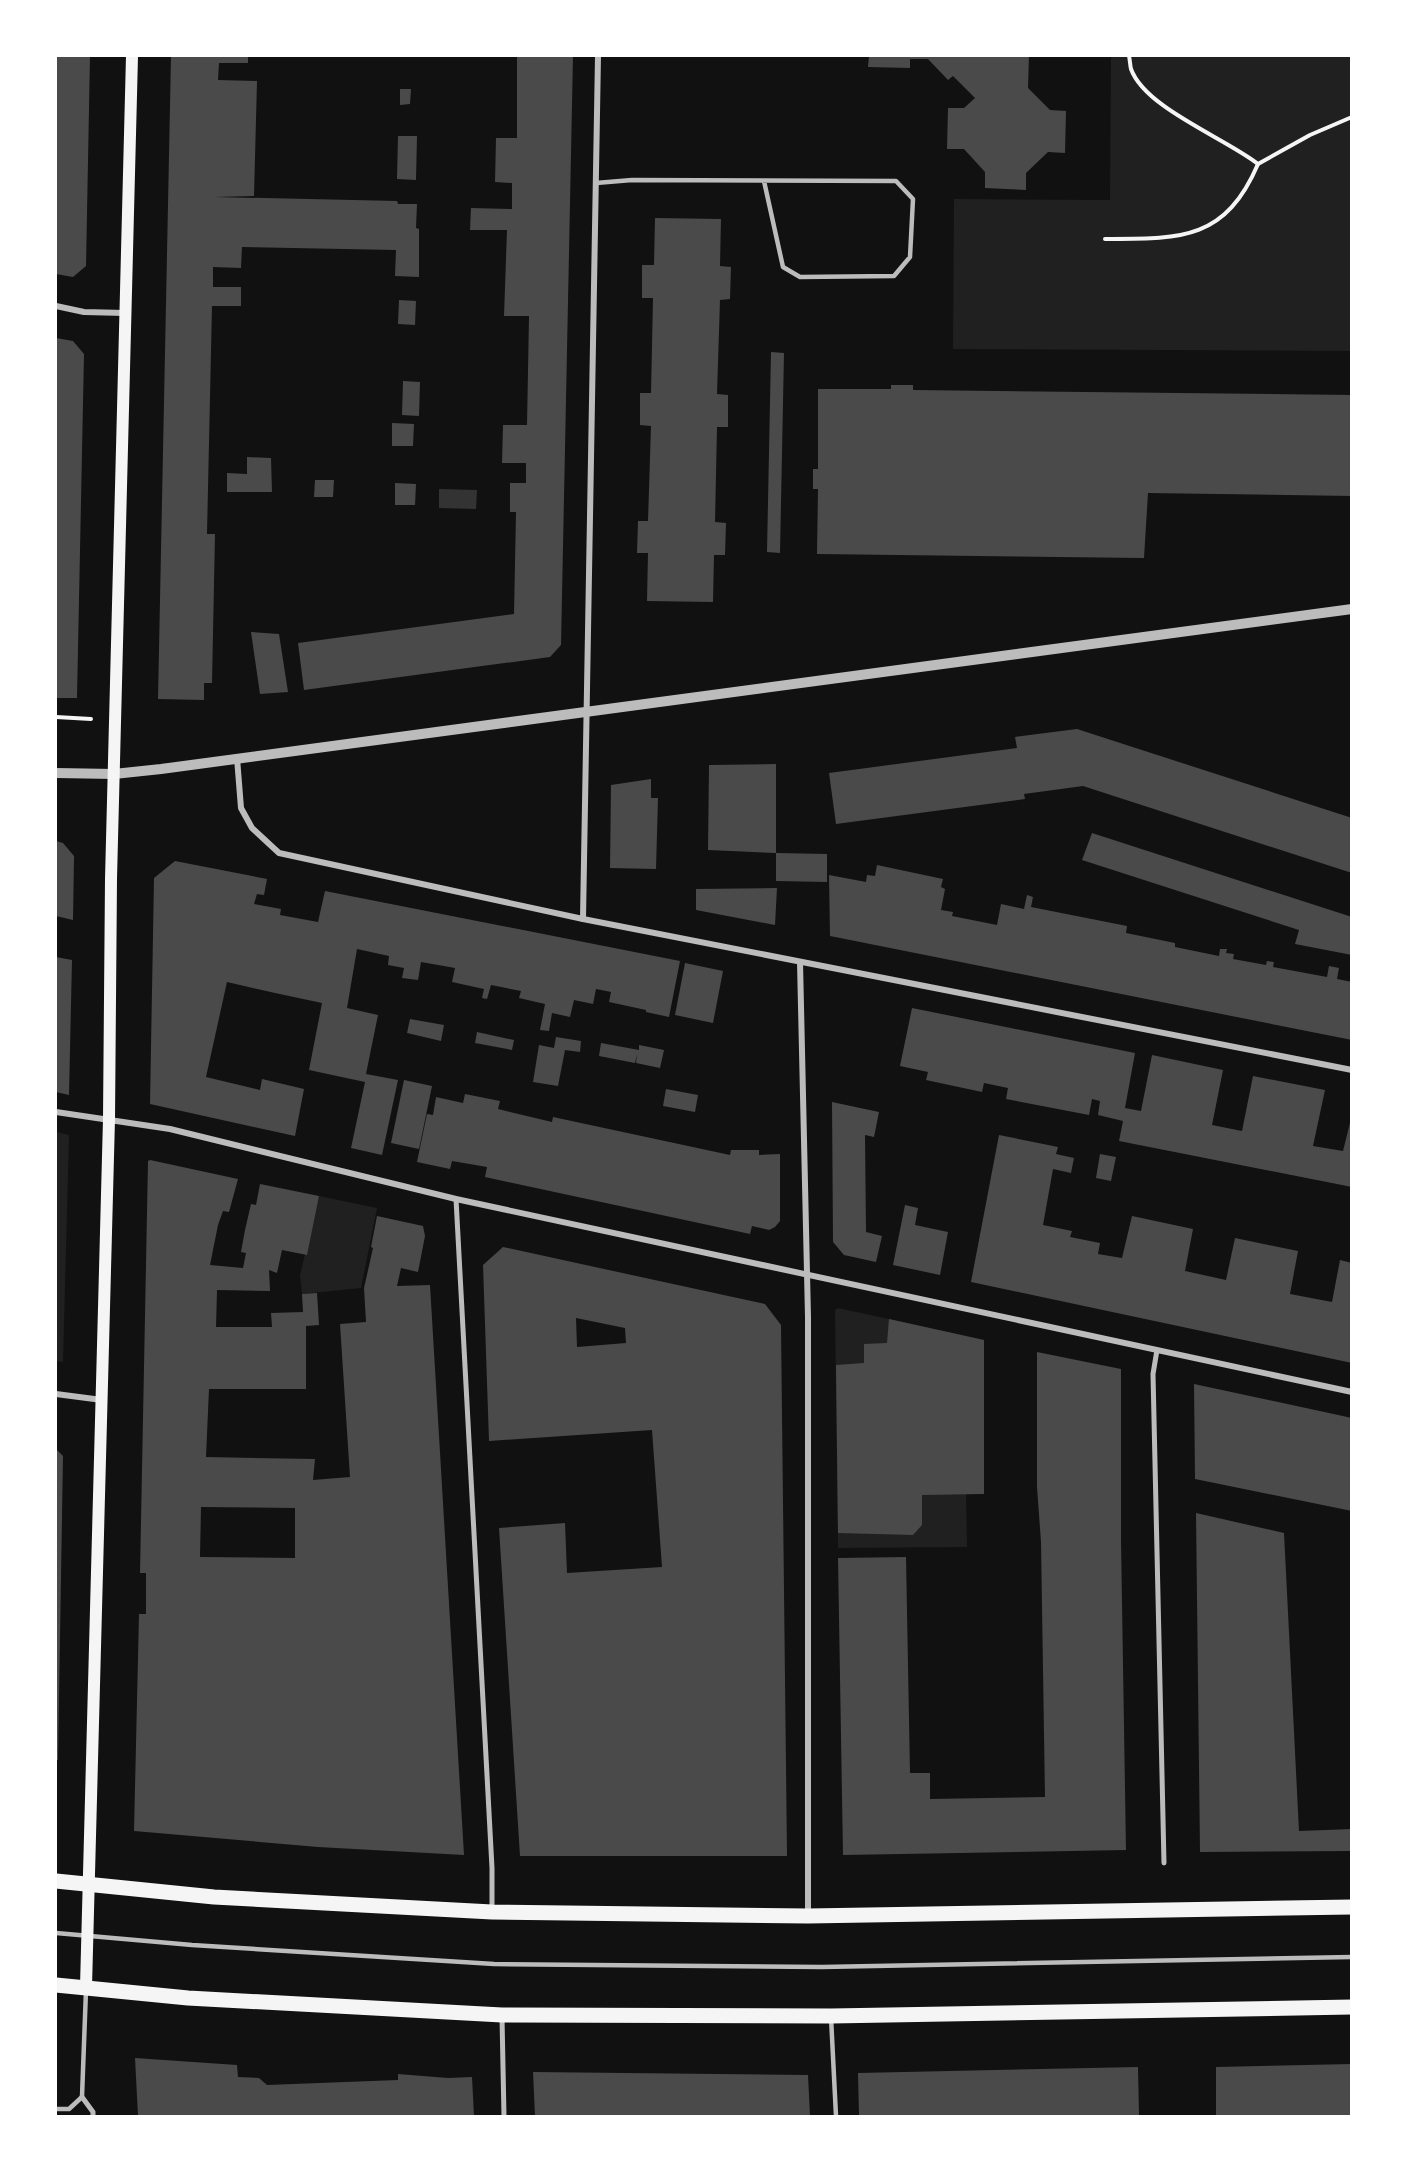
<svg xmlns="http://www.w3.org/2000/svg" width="1407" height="2172" font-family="Cabin,sans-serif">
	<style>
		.green { fill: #202020 }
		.water { fill: #333 }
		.building { fill: #4a4a4a; fill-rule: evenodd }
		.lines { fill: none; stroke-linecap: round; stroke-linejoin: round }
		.path { stroke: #f5f5f5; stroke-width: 4 }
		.service { stroke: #bcbcbc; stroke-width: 4.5 }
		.pedestrian { stroke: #bcbcbc; stroke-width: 5 }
		.minor { stroke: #bcbcbc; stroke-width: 6 }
		.tertiary { stroke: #bcbcbc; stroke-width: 10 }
		.secondary { stroke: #f5f5f5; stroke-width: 12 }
		.primary { stroke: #f5f5f5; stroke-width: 15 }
	</style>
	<rect width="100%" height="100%" fill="#111"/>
	<g class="green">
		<path d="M1111,56h240v295l-398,-2 1,-150 156,1z"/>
		<path d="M56,1132l13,3 -6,227 -7,-1z"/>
		<path d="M319,1196l58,12 -16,80 -59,6 -2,-19z"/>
		<path d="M838,1308l146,32 -18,154 1,53 -129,1 -3,-238z"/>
	</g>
	<path class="water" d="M439,489l38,1 -1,19 -37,-1z"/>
	<g class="building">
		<path d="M56,56h34l-4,210 -13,11 -17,-3z"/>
		<path d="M171,56h77v7h-29l-1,17 39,1 -3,115 -40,1 183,4 1,3h19l-1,24 3,1v48l-24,-1 1,-26 -154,-3 -1,21 -28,-1v20h28v19h-29l-5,228h8l-3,149h-8v17l-46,-1z"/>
		<path d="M517,56h56l-12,589 -11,12 -246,33 -6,-47 216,-29 2,-102h-6v-29h16v-20h-24l1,-38h24l2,-109h-25l3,-86h-37l1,-22 41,1v-26l-17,-1 1,-44h21z"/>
		<path d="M869,56h160l-1,32 22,22 16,1 -1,42 -17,-1 -22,21v17l-41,-2v-16l-21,-23h-17l1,-41h16l11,-10 -22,-22 -5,4 -20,-21h-18v9l-42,-1z"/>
		<path d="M400,89h11l-1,15 -10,1z"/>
		<path d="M398,136h19l-1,44 -19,-1z"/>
		<path d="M655,218l66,1 -1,47 11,1 -1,32 -10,1 -3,94 11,1v32h-11l-2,95 11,1 -1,32h-11l-1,47 -66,-1 1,-48h-11l1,-32h10l3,-95 -11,-1v-32h11l2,-95h-11v-33h12z"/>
		<path d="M399,300l17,1 -1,24 -17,-1z"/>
		<path d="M56,338l17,3 11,13 -7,344h-21z"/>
		<path d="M771,352l13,1 -4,200 -13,-1z"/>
		<path d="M403,381l17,1 -1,34 -17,-1z"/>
		<path d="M891,385h22v5l439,5v101l-204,-3 -4,65 -327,-4 1,-65h-5v-20h5v-80h73z"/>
		<path d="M392,423l22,1 -1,22h-21z"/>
		<path d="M247,457l24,1 1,34h-45v-19l20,1z"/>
		<path d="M315,480h19l-1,17h-19z"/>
		<path d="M395,483l21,1 -1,21h-20z"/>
		<path d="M251,632l28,2 9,58 -28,2z"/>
		<path d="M1077,729l275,89v55l-269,-87 -59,8 1,5 -189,25 -7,-51 188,-25 -2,-11z"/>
		<path d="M776,764v89l-68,-3 1,-85z"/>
		<path d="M651,779v19h7l-2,71 -46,-1 1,-83z"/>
		<path d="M1092,833l260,84v38l-57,-11 4,-14 -217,-70z"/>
		<path d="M56,841l7,2 11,13 -1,64 -17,-4z"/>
		<path d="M776,853l51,1v28l-51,-1z"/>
		<path d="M175,861l92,18 -3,16 -7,-1 -3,10 27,5 -1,6 38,7 7,-31 355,70 -11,56 -23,-5v-2l-37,-8 2,-10 -15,-3 -3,15 -19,-4 -4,17 -18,-4 -3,18 -9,-1 5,-26 -26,-6 2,-7 -30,-6 -4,14 -5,-1 2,-9 -32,-7 3,-14 -34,-6 -3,18 -16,-2 2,-10 -16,-3 1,-9 -32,-7 -10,59 31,7 -12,59 32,6 -16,75 -31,-7 14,-66 -56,-12 13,-67 -47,-10 -48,-11 -21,95 54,13 2,-11 42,10 -9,47 -145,-32 4,-226z"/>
		<path d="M877,865l66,14 -2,8 4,2 -4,21 12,2 -1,4 45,9 4,-21 23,5 3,-14 6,2 -2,10 96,19 -1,7 49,10v4l44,9 1,-7h7l-1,4 8,1 -1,5 33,6 1,-4 7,1 -1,5 54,10 2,-11 10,2 -2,11 15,3v58l-522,-104 -1,-61 37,7 1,-7 8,1z"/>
		<path d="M777,888l-2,37 -79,-15v-21z"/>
		<path d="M56,957l16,3 -3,135 -13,-3z"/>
		<path d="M685,963l38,8 -10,52 -38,-8z"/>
		<path d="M912,1008l223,45 -10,55 16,3 11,-56 71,15 -11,55 30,6 11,-55 72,14 -12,56 30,5 9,-36v72l-233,-46 4,-20 -25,-6 2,-14 -8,-2 -3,16 -83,-16 2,-11 -24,-5 -2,9 -56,-12 2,-8 -28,-6z"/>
		<path d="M410,1019l34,6 -3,16 -34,-8z"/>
		<path d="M477,1032l37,8 -2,10 -37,-7z"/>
		<path d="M556,1037l25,4 -1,11 -15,-2 -7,36 -25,-4 6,-37 15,3z"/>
		<path d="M601,1043l38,7v-5l25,5 -4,18 -24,-5 1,-9 -2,9 -36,-7z"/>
		<path d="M404,1080l28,6 -13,63 -28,-6z"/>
		<path d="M666,1089l32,6 -3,17 -32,-6z"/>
		<path d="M465,1094l35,7 -2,8 54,13 1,-5 177,38 1,-5h28v5l21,-1v67l-5,6 -6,3 -17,-4 -2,8 -265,-57 2,-10 -35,-6 -2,8 -33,-7 10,-48 6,1 3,-18 27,6z"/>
		<path d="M832,1102l47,10 -5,25 -9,-2 1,97 16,4 -6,26 -32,-7 -11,-13z"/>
		<path d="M999,1135l59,12 -2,7 18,4 -3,15 -18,-4 -10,56 29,6 -2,6 30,6 -2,11 24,4 10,-42 61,13 -8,42 41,9 9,-42 63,13 -8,43 42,8 8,-42 12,3v100l-381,-81z"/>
		<path d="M1100,1154l16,3 -5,24 -15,-3z"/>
		<path d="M150,1160l88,19 -9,33 -6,-1 -5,14 -8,40 33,3 3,-15 -5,-1 4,-22 6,-26 5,1 4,-21 59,12 -12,59 -25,-5 -5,23 -8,-3 1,21 -53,-1 -1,37h56l-1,-14 32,-1 -1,-18 15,-1 2,32 -13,1v63h-97l-3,68 109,2 -2,21 37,-3 -10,-153 26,-2 -2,-34 9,-40 -2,-1 6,-31 46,10 2,10 -7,36 -17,-4 -4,18 33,-1 34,570 -146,-8 -184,-16 5,-217h7v-41h-6l8,-412zM201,1507l94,1v50l-95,-1z"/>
		<path d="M905,1205l13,3 -3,17 33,7 -8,43 -47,-10z"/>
		<path d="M503,1247l262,57 16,21 6,531h-267l-21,-328 66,-5 2,50 95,-6 -10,-137 -163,11 -6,-176zM576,1318l49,10 1,15 -49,4z"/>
		<path d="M889,1319l95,21v154l-62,1v30l-9,10 -75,-2 -2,-168 28,-2v-19l23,-1z"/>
		<path d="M1037,1352l84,17v171l5,310 -283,5 -5,-297 68,-1 4,216h20v26l115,-2 -4,-255 -4,-55z"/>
		<path d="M1194,1384l158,34v93l-157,-32z"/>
		<path d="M56,1449l7,7 -5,304h-2z"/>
		<path d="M1196,1513l88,20 15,298 53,-2v22l-152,1z"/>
		<path d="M135,2058l102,7 1,12 21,1 8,7 131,-5v-6l50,4 24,-1 2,39h-336z"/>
		<path d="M1352,2064v52h-136v-49z"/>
		<path d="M1138,2067l1,49h-280l-1,-43z"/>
		<path d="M533,2072l275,3 2,41h-275z"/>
	</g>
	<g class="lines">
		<g class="path">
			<path d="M1129,56c1,4 1,9 2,13 14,39 94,69 127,95l52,-29 42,-18"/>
			<path d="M1105,239c75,0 120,2 153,-75"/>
			<path d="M56,717l35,2"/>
		</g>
		<g class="service">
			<path d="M596,183l36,-3 264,1 17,18 -3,58 -16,19 -94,1 -17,-10 -19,-86"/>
			<path d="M56,1933l136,12 302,19 328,3 530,-10"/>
			<path d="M831,2017l5,99"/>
			<path d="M56,2109h13l13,-12 4,-107"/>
		</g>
		<g class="pedestrian">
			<path d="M456,1199l36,669v43"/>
			<path d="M1157,1350l-4,24 11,489"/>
			<path d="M502,2017l2,99"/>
			<path d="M82,2097l11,15v4"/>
		</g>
		<g class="minor">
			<path d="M56,306l28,6 41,1"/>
			<path d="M237,758l4,50 11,20 27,25 304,66 769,151"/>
			<path d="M583,919l15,-863"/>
			<path d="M800,962l8,355v598"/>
			<path d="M56,1112l114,17 286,70 896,193"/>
			<path d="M56,1394l46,6"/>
		</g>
		<path class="tertiary" d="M56,773l58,1 47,-5 1191,-160"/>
		<path class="secondary" d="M86,1987l23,-868 2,-240 21,-823"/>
		<g class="primary">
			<path d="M56,1881l158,16 278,15 316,4 544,-9"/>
			<path d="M56,1985l132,13 314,17 329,1 521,-9"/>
		</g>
	</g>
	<rect width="1407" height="2172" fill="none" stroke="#ffffff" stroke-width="114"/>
</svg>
